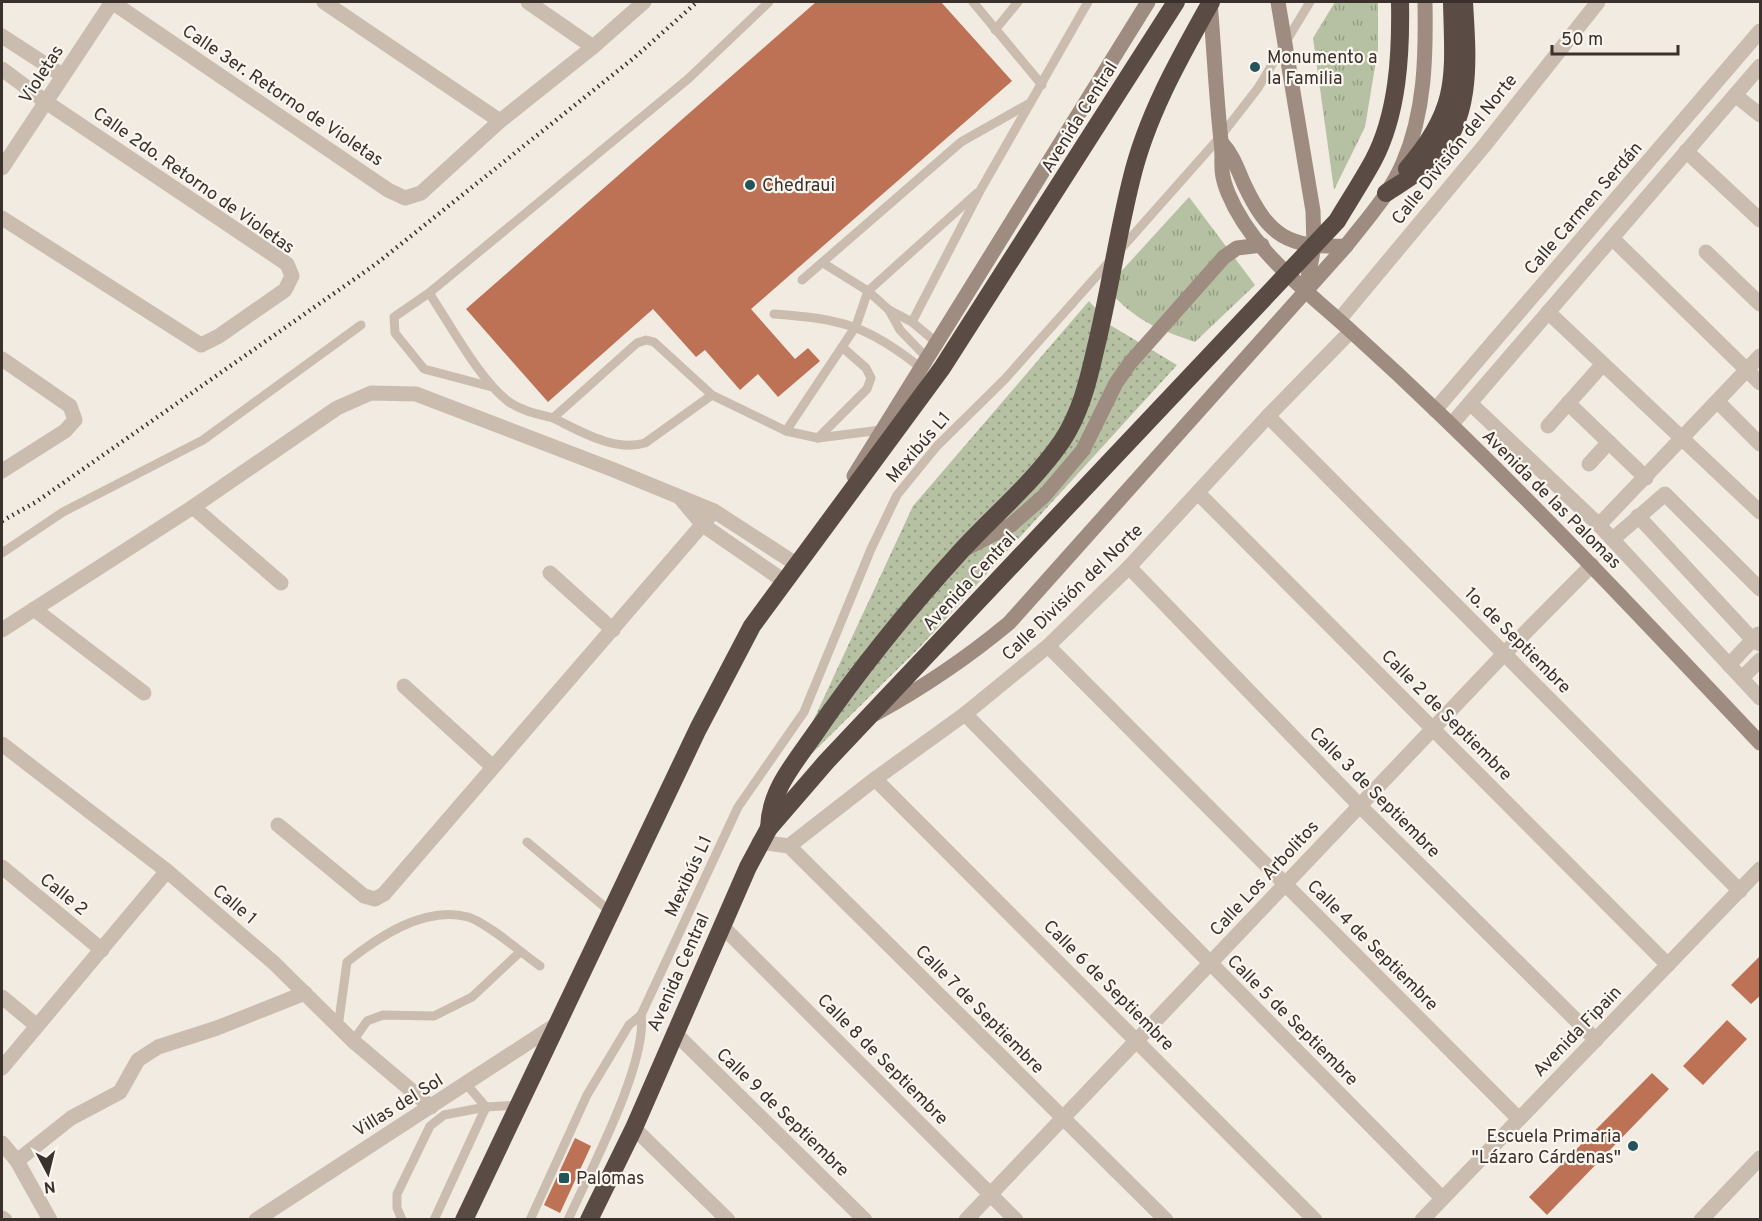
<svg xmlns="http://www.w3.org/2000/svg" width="1762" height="1221" font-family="Overpass,sans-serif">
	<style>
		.grass { fill: url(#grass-tufts) }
		.park { fill: url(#park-dots) }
		.building { fill: #bd7255 }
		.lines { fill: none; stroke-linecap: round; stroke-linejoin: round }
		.lane { stroke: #cabcaf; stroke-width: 9 }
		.street { stroke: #cabcaf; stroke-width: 15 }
		.secondary { stroke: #9e8c80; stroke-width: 15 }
		.highway { stroke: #5a4b44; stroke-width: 18 }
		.rail { stroke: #3a312c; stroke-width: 4.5; stroke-dasharray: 1.5 4.5; stroke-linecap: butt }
		.poi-dot { fill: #245359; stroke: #faf5ef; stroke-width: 2 }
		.labels { text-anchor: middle; stroke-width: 4.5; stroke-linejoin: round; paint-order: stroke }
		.poi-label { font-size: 18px; fill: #3a312c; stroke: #faf5ef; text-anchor: start }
		.street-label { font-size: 18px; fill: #3a312c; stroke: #faf5ef }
	</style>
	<defs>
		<pattern id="grass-tufts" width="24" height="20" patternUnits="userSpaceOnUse" patternTransform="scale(1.5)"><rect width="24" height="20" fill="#b6c1a3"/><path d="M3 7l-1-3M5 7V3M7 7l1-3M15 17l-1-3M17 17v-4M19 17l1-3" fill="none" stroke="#959d85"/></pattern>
		<pattern id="park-dots" width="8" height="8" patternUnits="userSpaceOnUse" patternTransform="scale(1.5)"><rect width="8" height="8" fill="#b6c1a3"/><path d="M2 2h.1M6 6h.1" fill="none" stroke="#959d85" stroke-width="1.8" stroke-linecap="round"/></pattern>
	</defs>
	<rect width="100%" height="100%" fill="#f2ebe2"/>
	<g class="grass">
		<path d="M1335,2h43v47l-13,78 -31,63 -21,-152z"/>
		<path d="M1189,197l66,88 -60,57c-40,-14 -59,-21 -89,-54z"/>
	</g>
	<path class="park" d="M1089,301l21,24 67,40 -258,283 -133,131 127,-273z"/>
	<g class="building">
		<path d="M816,2h125l71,79 -261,228 44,50 13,-11 12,13 -42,36 -20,-23 -18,16 -35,-40 -9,7 -43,-48 -105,93 -82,-93z"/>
		<path d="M1761,955v40l-10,9 -20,-19z"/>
		<path d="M1727,1020l20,19 -44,46 -20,-19z"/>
		<path d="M1652,1073l17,16 -122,126 -18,-18z"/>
		<path d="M575,1138l16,8 -31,67 -16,-8z"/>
	</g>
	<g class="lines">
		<g class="lane">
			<path d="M973,2l69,83"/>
			<path d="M995,30l23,-28"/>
			<path d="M1119,251l101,-114 38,-49 52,-86"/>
			<path d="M823,263l45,28 21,19 11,20 27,28"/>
			<path d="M802,280l159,-138 69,-39"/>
			<path d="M429,293c21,31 51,88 80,109 13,9 29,12 44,16"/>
			<path d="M889,310l23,12 25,21"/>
			<path d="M774,314c68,5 93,11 147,54"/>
			<path d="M912,322l69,-133 107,-187"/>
			<path d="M492,387l-68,-18 -29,-36 -1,-16 35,-24 259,-214 81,-77"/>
			<path d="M712,395l-67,48c-31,9 -65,-12 -92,-25l84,-75 9,-3 8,2 58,53 74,36 32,7 63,-8"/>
			<path d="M786,431l70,-105 12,-35 109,-98"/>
			<path d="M818,438l49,-49 4,-11 -5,-10 -24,-21"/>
			<path d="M2,553l61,-41 140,-72 158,-115"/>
			<path d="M527,842l85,71"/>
			<path d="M338,1027l9,-65c31,-25 78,-57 121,-45 18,5 55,37 72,49"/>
			<path d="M353,1041l14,-20 16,-6 51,1 38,-19 48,-45"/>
			<path d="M402,1220l-5,-12v-14l33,-68 14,-11 42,-8 33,-2"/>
			<path d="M434,1220l52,-113 -19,-22"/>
			<path d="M530,1220l57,-125 42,-70 12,-10 97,-208 66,-95 67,-163 26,-54 40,-49 68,-67 105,-118"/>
			<path d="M568,1220c21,-47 80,-157 73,-205"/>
		</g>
		<g class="street">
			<path d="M112,2l276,188 17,8 16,-5 79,-72 93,-74 51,-45"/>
			<path d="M324,2l176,119"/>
			<path d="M528,2l65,45"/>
			<path d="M2,36l60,39"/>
			<path d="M2,69l44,33 241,162 5,12 -7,14 -66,46 -18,9 -199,-127"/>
			<path d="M1735,95l25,20"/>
			<path d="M1686,151l74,69"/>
			<path d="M2,168l110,-166"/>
			<path d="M1612,238l148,145"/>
			<path d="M1706,252l54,52"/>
			<path d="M1548,312l212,200"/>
			<path d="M1339,320l145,-174 114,-144"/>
			<path d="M2,359l68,47 5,14 -10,11 -63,40"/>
			<path d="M1718,402l42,42"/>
			<path d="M1470,403l129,122 161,173"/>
			<path d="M1568,403l78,75"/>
			<path d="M1435,410l325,-379"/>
			<path d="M1268,416l472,475"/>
			<path d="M1451,425l309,-359"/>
			<path d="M1548,426l55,-62"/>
			<path d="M1589,464l20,-22"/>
			<path d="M1198,493l470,472"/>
			<path d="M681,499l22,26 81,56"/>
			<path d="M193,507l88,76"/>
			<path d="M1638,516l115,124 7,4"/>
			<path d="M1599,525l161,-169"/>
			<path d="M1613,539l52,-45 95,95"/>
			<path d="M1129,567l231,239 236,234"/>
			<path d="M550,573l63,57"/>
			<path d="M34,609l110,84"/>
			<path d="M2,630l191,-123 144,-99 34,-15 45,1 198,76 100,41 82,53"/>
			<path d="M1048,646l471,473"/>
			<path d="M1729,665l29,-31"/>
			<path d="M1742,678l18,-18"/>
			<path d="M404,686l89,81"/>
			<path d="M965,714l477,484"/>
			<path d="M2,744l165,127 107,92 79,78 78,66"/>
			<path d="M875,779l440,441"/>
			<path d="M278,825l86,71 11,3 9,-5 330,-383"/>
			<path d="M759,842l30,4 377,374"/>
			<path d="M789,846l86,-67 90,-65 83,-68 81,-79 139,-151 83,-85"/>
			<path d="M2,867l100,83"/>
			<path d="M722,926l294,294"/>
			<path d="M2,997l35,29"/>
			<path d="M674,1032l191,188"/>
			<path d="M2,1068l165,-197"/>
			<path d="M634,1128l94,92"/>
			<path d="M2,1143l15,18 33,59"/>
			<path d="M17,1161l54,-43 49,-26 18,-32 20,-13 59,-19 88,-35"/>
			<path d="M2,1218l3,2"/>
			<path d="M256,1220l304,-198"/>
			<path d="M966,1220l538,-566 88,-89"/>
			<path d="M1422,1220l338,-351"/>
			<path d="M1701,1220l59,-62"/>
		</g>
		<g class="secondary">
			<path d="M1210,2c4,46 6,93 11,139 3,23 -3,27 7,52 24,58 79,98 124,139 31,28 62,57 92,86 109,105 212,215 316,325"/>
			<path d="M1278,2l35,209 1,36 -9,45"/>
			<path d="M1222,143c11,12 15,25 22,41 25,53 44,64 102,62"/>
			<path d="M854,476l294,-474"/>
			<path d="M969,547l42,-22 33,-29 39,-46 33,-67 14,-20 94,-106 13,-9 25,-3"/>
			<path d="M875,714c49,-27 92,-56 134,-91l337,-377c20,-26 44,-52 57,-83 22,-51 23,-106 22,-161"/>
		</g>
		<g class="highway">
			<path d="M1407,169c52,-60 47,-91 45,-166"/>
			<path d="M1386,193c15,-10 33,-20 46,-33 42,-41 35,-105 32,-158"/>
			<path d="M769,828c1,-37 24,-63 45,-93 44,-64 95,-127 147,-184 34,-37 73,-69 101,-110 18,-27 26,-59 33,-90 14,-56 22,-114 36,-170 15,-64 48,-122 80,-179"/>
			<path d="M464,1220l234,-491 54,-103 190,-258 234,-366"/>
			<path d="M589,1220l45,-92 114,-261 21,-39 57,-66 511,-541c12,-20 25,-40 36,-60 25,-47 28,-107 27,-159"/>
		</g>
		<path class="rail" d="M2,521l34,-19 340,-238 259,-207 62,-55"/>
	</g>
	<g class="poi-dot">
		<circle cx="1255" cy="67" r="6"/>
		<circle cx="750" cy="185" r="6"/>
		<circle cx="1633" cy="1146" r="6"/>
		<rect x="558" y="1172" width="12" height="12" rx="3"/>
	</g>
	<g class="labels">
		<g class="poi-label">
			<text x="1267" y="63">Monumento a<tspan x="1267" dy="21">la Familia</tspan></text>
			<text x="762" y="191">Chedraui</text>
			<text x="1621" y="1142" text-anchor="end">Escuela Primaria<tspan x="1621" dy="21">"Lázaro Cárdenas"</tspan></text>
			<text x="576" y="1184">Palomas</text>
		</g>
		<g class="street-label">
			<text transform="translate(41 74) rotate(-57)" y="6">Violetas</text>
			<text transform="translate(283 95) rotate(34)" y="6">Calle 3er. Retorno de Violetas</text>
			<text transform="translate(1079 117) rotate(-58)" y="6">Avenida Central</text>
			<text transform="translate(1454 149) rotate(-51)" y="6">Calle División del Norte</text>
			<text transform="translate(194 180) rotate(35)" y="6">Calle 2do. Retorno de Violetas</text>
			<text transform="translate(1583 208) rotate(-49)" y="6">Calle Carmen Serdán</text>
			<text transform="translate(918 447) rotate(-49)" y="6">Mexibús L1</text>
			<text transform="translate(1552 499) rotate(45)" y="6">Avenida de las Palomas</text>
			<text transform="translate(969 581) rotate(-47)" y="6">Avenida Central</text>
			<text transform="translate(1072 592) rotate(-44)" y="6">Calle División del Norte</text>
			<text transform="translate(1518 640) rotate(45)" y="6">1o. de Septiembre</text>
			<text transform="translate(1447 715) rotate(45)" y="6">Calle 2 de Septiembre</text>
			<text transform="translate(1375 792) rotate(45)" y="6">Calle 3 de Septiembre</text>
			<text transform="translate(688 876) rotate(-65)" y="6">Mexibús L1</text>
			<text transform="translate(1264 878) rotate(-47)" y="6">Calle Los Arbolitos</text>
			<text transform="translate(64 894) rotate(39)" y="6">Calle 2</text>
			<text transform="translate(235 904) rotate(40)" y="6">Calle 1</text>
			<text transform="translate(1373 945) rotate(45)" y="6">Calle 4 de Septiembre</text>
			<text transform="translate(678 972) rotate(-66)" y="6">Avenida Central</text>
			<text transform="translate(1109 985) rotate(45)" y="6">Calle 6 de Septiembre</text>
			<text transform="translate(980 1009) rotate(45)" y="6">Calle 7 de Septiembre</text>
			<text transform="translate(1293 1020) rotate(45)" y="6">Calle 5 de Septiembre</text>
			<text transform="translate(1577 1031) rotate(-46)" y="6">Avenida Fipain</text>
			<text transform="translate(883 1059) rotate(45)" y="6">Calle 8 de Septiembre</text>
			<text transform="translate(398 1105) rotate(-32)" y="6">Villas del Sol</text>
			<text transform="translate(783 1112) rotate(44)" y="6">Calle 9 de Septiembre</text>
		</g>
	</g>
	<rect width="1762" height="1221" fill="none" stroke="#3a312c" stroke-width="6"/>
	<g transform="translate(48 1173) rotate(173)" stroke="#faf5ef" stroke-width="4.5" paint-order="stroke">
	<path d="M0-4.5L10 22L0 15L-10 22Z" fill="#3a312c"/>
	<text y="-9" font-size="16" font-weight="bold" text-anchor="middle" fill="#3a312c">N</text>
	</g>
	<path d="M1552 45v9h126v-9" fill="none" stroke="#3a312c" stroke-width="3"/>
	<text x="1561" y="45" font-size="18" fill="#3a312c" stroke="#faf5ef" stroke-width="4.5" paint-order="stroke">50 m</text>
</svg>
